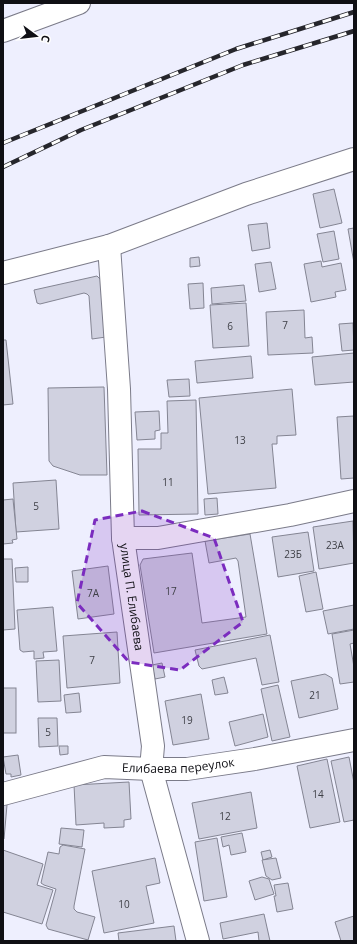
<svg xmlns="http://www.w3.org/2000/svg" width="357" height="944" font-family="'Open Sans',sans-serif">
	<style>
		.building { fill: #d0d1e0; stroke: #848593 }
		.lines { fill: none; stroke-linecap: round; stroke-linejoin: round }
		.street-casing { stroke: #7b7b89; stroke-width: 24 }
		.secondary-casing { stroke: #7b7b89; stroke-width: 24 }
		.street { stroke: #fff; stroke-width: 22 }
		.secondary { stroke: #fff; stroke-width: 22 }
		.rail-casing { stroke: #26262c; stroke-width: 4.5 }
		.rail { stroke: #fefefe; stroke-width: 3; stroke-dasharray: 9; stroke-linecap: butt }
		.marked { fill: #7b2cbf; fill-opacity: 0.2; stroke: #7b2cbf; stroke-width: 3; stroke-dasharray: 8 5; stroke-linejoin: round }
		.labels { text-anchor: middle; stroke-width: 4; stroke-linejoin: round; paint-order: stroke }
		.number-label { font-size: 10px; fill: #3f4047 }
		.street-label { font-size: 12px; fill: #0f0f14; stroke: #fefefe }
	</style>
	<rect width="100%" height="100%" fill="#eeeffe"/>
	<g class="building">
		<path d="M334,189l8,34 -22,5 -7,-34z"/>
		<path d="M267,223l3,25 -18,3 -4,-26z"/>
		<path d="M354,228v35l-6,-34z"/>
		<path d="M334,231l5,28 -16,3 -6,-28z"/>
		<path d="M199,257l1,9 -10,1v-9z"/>
		<path d="M321,261l1,6 19,-4 5,27 -11,2 1,5 -25,5 -7,-38z"/>
		<path d="M271,262l5,27 -17,3 -4,-28z"/>
		<path d="M97,276l4,4 5,57 -14,2 -3,-43 -2,-2 -3,-1 -44,11 -3,-1 -3,-13z"/>
		<path d="M203,283l1,25 -14,1 -2,-25z"/>
		<path d="M244,285l2,16 -34,3 -1,-16z"/>
		<path d="M246,303l3,43 -36,2 -3,-43z"/>
		<path d="M304,310l1,28 7,-1 1,16 -45,2 -2,-43z"/>
		<path d="M353,323l1,27 -12,1 -3,-27z"/>
		<path d="M3,340h3l7,64 -10,1z"/>
		<path d="M354,353v29l-39,3 -3,-28z"/>
		<path d="M251,356l2,22 -56,5 -2,-22z"/>
		<path d="M189,379l1,17 -21,1 -2,-17z"/>
		<path d="M104,387l3,88h-27l-27,-9 -4,-5 -1,-73z"/>
		<path d="M292,389l4,46 -19,1v8h-5l4,44 -68,6 -9,-96z"/>
		<path d="M196,400l2,114 -59,1 -1,-66h23v-16h7l-1,-32z"/>
		<path d="M159,411l1,19 -5,1v8l-18,1 -2,-28z"/>
		<path d="M354,416v62l-13,1 -4,-62z"/>
		<path d="M56,480l3,49 -43,3 -3,-49z"/>
		<path d="M217,498l1,16 -13,1 -1,-16z"/>
		<path d="M13,499l4,40 -5,1 1,3 -10,1v-44z"/>
		<path d="M353,521l1,42 -35,6 -6,-42z"/>
		<path d="M308,532l6,39 -36,6 -6,-40z"/>
		<path d="M250,534l17,100 -113,19 -14,-88 3,-6 49,-6 10,70 44,-6 -8,-56 -2,-3 -27,5 -4,-22z"/>
		<path d="M3,559h9l3,70 -12,1z"/>
		<path d="M108,566l6,48 -36,5 -6,-48z"/>
		<path d="M28,567v15h-12l-1,-14z"/>
		<path d="M316,572l7,37 -17,3 -7,-36z"/>
		<path d="M354,605v24l-26,5 -5,-23z"/>
		<path d="M53,607l4,44 -14,1 1,6 -10,1v-8l-11,1 -3,-2 -3,-40z"/>
		<path d="M354,630v13l-4,1 4,23v15l-14,2 -8,-50z"/>
		<path d="M117,632l3,51 -53,5 -4,-52z"/>
		<path d="M270,635l9,47 -17,3 -6,-27 -54,11 -3,-3 -4,-16z"/>
		<path d="M59,660l2,41 -23,1 -2,-41z"/>
		<path d="M162,663l3,14 -10,2 -3,-14z"/>
		<path d="M325,674l7,4 6,31 -39,9 -8,-37z"/>
		<path d="M224,677l4,16 -13,2 -3,-15z"/>
		<path d="M278,685l12,52 -18,4 -11,-52z"/>
		<rect x="3" y="688" width="13" height="45"/>
		<path d="M79,693l2,19 -15,1 -2,-18z"/>
		<path d="M201,694l8,45 -36,6 -8,-44z"/>
		<path d="M263,714l5,23 -33,9 -6,-24z"/>
		<path d="M38,718h19l1,28 -19,1z"/>
		<path d="M59,746h9v8l-8,1z"/>
		<path d="M18,755l3,20 -10,2v-3h-5l-3,-17z"/>
		<path d="M349,757l5,26v37l-10,2 -13,-61z"/>
		<path d="M327,759l13,63 -30,6 -13,-62z"/>
		<path d="M129,782l2,37 -7,1v7l-20,1v-5l-28,2 -2,-40z"/>
		<path d="M251,792l6,36 -58,11 -7,-36z"/>
		<path d="M6,803l1,2 -3,34 -1,-1v-34z"/>
		<path d="M61,828l23,2 -2,17 -23,-3z"/>
		<path d="M242,833l4,19 -15,3 -2,-10 -6,2 -2,-10z"/>
		<path d="M217,838l10,59 -23,4 -9,-59z"/>
		<path d="M63,845l22,4 -11,57v3l3,3 18,5 -7,23 -40,-11 -2,-4 10,-36 -12,-4 -3,-2 7,-31 11,2 1,-7z"/>
		<path d="M3,850l40,14 -6,21 16,5 -11,34 -39,-12z"/>
		<path d="M270,850l2,7 -9,3 -2,-8z"/>
		<path d="M155,858l5,25 -14,3 8,37 -50,10 -12,-62z"/>
		<path d="M276,858l5,20 -9,2 -6,-4 -4,-16z"/>
		<path d="M262,877l7,2 5,15 -19,6 -6,-19z"/>
		<path d="M288,883l5,26 -16,3 -3,-16h2l-2,-11z"/>
		<path d="M264,914l6,27h-11l-1,-9 -35,7 -3,-16z"/>
		<path d="M354,916v25h-13l-6,-19z"/>
		<path d="M174,926l2,15h-57l-1,-8z"/>
	</g>
	<g class="lines">
		<g class="street-casing">
			<g id="street">
				<path id="s1" d="M109,246l10,143 4,149 30,208 -2,23 47,172"/>
				<path d="M3,273l106,-27 137,-52 108,-35"/>
				<path d="M123,538h35l132,-23 64,-14"/>
				<path id="s2" d="M3,794l101,-27 47,2h36l68,-10 99,-19"/>
			</g>
		</g>
		<g class="secondary-casing">
			<path id="secondary" d="M3,31l76,-28"/>
		</g>
		<use href="#street" class="street"/>
		<use href="#secondary" class="secondary"/>
		<g class="rail-casing">
			<g id="rail">
				<path d="M3,143l233,-94 118,-37"/>
				<path d="M3,167l78,-37 162,-65 111,-34"/>
			</g>
		</g>
		<use href="#rail" class="rail"/>
	</g>
	<path class="marked" d="M142,511l72,27 29,84 -63,48 -51,-8 -52,-59 18,-83z"/>
	<g class="labels">
		<g class="number-label">
			<text x="285" y="329">7</text>
			<text x="230" y="330">6</text>
			<text x="240" y="444">13</text>
			<text x="168" y="486">11</text>
			<text x="36" y="510">5</text>
			<text x="335" y="549">23А</text>
			<text x="293" y="558">23Б</text>
			<text x="171" y="595">17</text>
			<text x="93" y="597">7А</text>
			<text x="92" y="664">7</text>
			<text x="315" y="699">21</text>
			<text x="187" y="724">19</text>
			<text x="48" y="736">5</text>
			<text x="318" y="798">14</text>
			<text x="225" y="820">12</text>
			<text x="124" y="908">10</text>
		</g>
		<g class="street-label">
			<text dy="4" stroke="none"><textPath href="#s1" startOffset="352">улица П. Елибаева</textPath></text>
			<text dy="4" stroke="none"><textPath href="#s2" startOffset="179">Елибаева переулок</textPath></text>
		</g>
	</g>
	<rect width="357" height="944" fill="none" stroke="#0f0f14" stroke-width="8"/>
	<g transform="translate(36 36) rotate(105)" stroke="#fefefe" stroke-width="3" paint-order="stroke">
	<path d="M0-3L7 15L0 10L-7 15Z" fill="#0f0f14"/>
	<text y="-6" font-size="11" font-weight="bold" text-anchor="middle" fill="#0f0f14">С</text>
	</g>
</svg>
